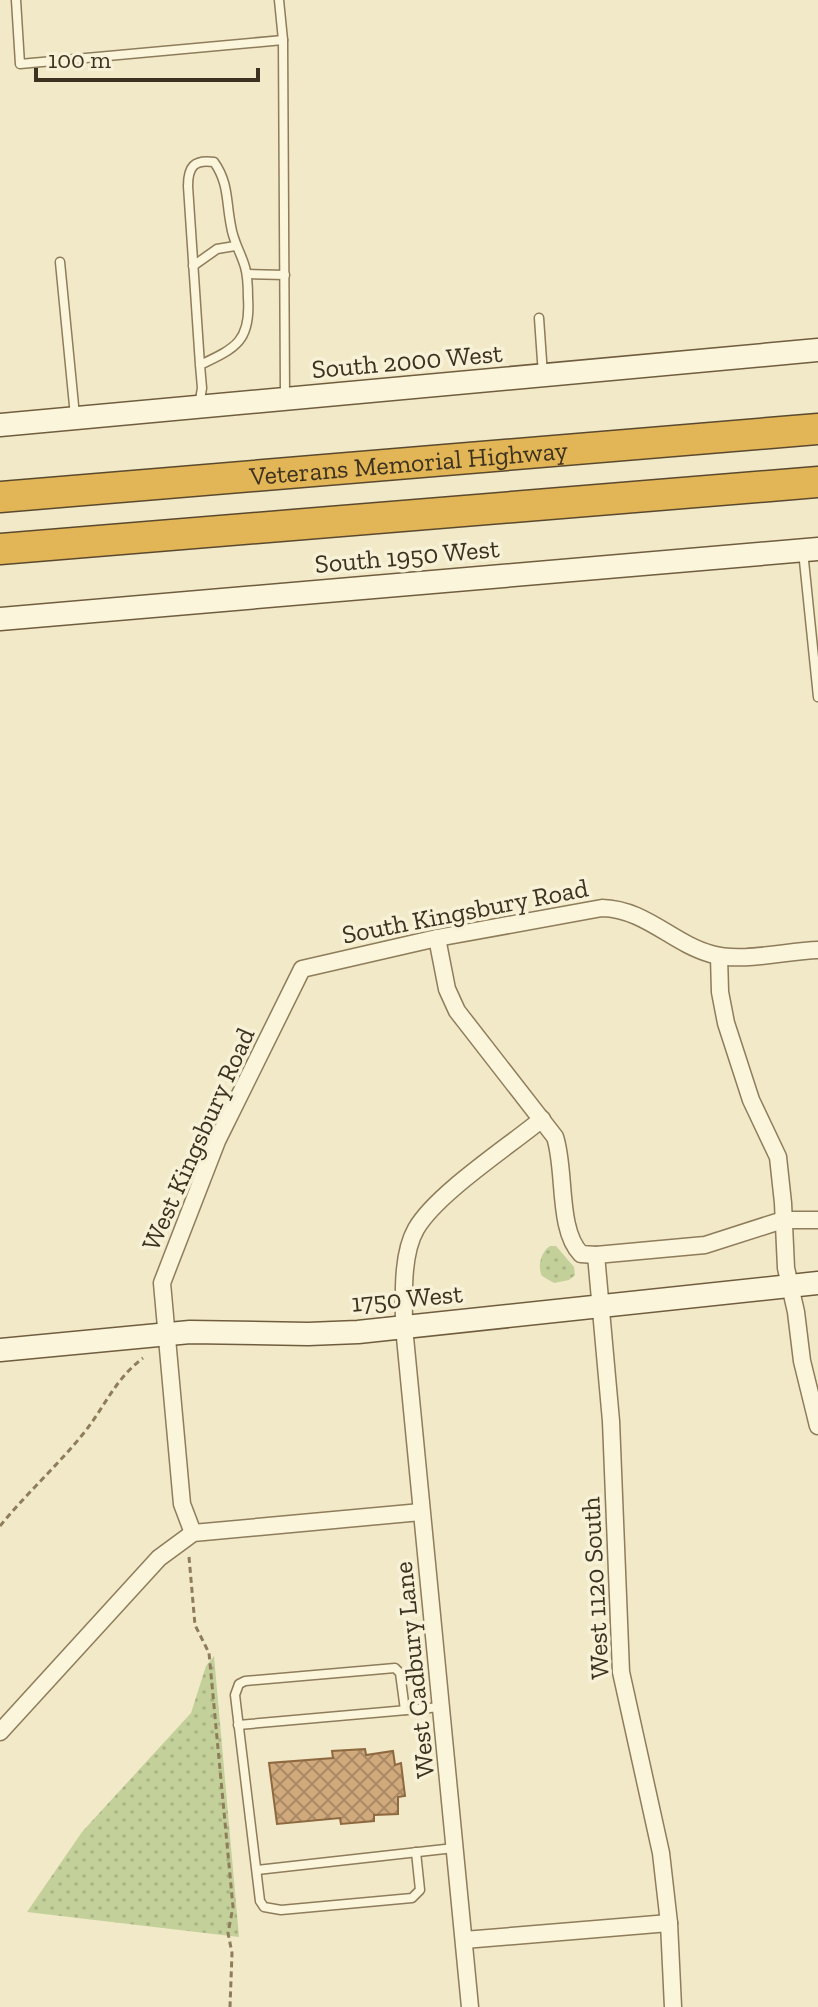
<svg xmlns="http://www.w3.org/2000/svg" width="818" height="2007" font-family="'Zilla Slab',serif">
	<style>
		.park { fill: url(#park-dots) }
		.building { fill: url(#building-cross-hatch); stroke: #8e6940; stroke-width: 2 }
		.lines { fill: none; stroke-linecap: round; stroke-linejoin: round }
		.lane-casing { stroke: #8e7c5b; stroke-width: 11 }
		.street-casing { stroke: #8e7c5b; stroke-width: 19 }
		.secondary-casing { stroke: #705d3e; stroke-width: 25 }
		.highway-casing { stroke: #5b492f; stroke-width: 33 }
		.path { stroke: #8e7c5b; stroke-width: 3; stroke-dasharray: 6 4; stroke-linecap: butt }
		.lane { stroke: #faf5db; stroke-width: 8 }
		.street { stroke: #faf5db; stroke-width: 16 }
		.secondary { stroke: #faf5db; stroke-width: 22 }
		.highway { stroke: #e2b656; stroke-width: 30 }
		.labels { text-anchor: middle; stroke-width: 7; stroke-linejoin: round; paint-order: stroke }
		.street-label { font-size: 26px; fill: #3d3220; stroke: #f7f2d7 }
	</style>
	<defs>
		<pattern id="park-dots" width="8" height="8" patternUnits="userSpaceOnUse" patternTransform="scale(2)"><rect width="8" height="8" fill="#c3d09a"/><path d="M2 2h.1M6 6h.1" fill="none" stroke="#a8b384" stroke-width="1.8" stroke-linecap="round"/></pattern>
		<pattern id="building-cross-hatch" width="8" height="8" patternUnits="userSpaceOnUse" patternTransform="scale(2)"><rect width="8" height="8" fill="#d0a97c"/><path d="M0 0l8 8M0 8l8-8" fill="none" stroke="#aa8a65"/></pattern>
	</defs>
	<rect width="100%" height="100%" fill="#f1e9c7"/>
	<g class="park">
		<path d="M550,1246h6l18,21 1,8 -6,5 -15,3 -12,-7c-5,-10 -1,-24 8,-30z"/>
		<path d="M214,1656l25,281 -212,-25 55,-80 109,-119 15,-47z"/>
	</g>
	<path class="building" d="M365,1749l1,6 27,-4 2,14 6,-2 4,33 -7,1v17l-24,1v6l-33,3 -1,-6 -63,6 -8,-61 64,-5 -1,-7z"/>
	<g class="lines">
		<g class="lane-casing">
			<g id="lane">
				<path d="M16,0l4,64 263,-24"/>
				<path d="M279,0l4,40 2,355"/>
				<path d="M60,262l15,154"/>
				<path d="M193,266l24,-17 18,-3"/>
				<path d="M247,274l38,1"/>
				<path d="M539,318l4,57"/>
				<path d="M199,406l3,-18 -2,-23 -12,-179c0,-19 6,-27 26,-24 15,21 12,40 17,64 2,15 10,27 14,41 3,10 3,20 3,31 3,43 -12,50 -48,67"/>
				<path d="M803,551l15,146"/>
				<path d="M405,1710l-5,-37 -5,-5 -150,13 -6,3 -4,11 25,206 4,6 17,3 131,-12 8,-8 -4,-38"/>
				<path d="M238,1725l203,-18"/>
				<path d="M257,1870l197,-22"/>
			</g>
		</g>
		<g class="street-casing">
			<g id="street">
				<path d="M437,938l10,51 10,22 98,126c11,33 2,93 26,117l15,1 109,-10 78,-25h35"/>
				<path d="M719,956l1,36 6,31 25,77 27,57 5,46 3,65 10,44 6,49 16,65"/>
				<path d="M596,1255l15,166 10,251 40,181 8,70 4,84"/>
				<path d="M193,1533l-11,-29 -20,-221 55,-142 85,-172 135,-31 165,-30c43,1 70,35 109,46 30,9 75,-3 107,-4"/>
				<path d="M0,1732l159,-174 34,-25 228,-21"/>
				<path d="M464,1940l205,-17"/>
				<path d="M470,2007l-66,-680c0,-28 -3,-72 12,-98 20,-35 92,-82 126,-110"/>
			</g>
		</g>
		<g class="secondary-casing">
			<g id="secondary">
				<path d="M0,425l818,-75"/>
				<path d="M0,619l818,-70"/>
				<path d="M0,1350l190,-18 118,2 50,-2 460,-49"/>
			</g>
		</g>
		<g class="highway-casing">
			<g id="highway">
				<path id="s1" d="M0,497l818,-68"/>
				<path d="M0,549l818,-67"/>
			</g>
		</g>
		<g class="path">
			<path d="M0,1526c26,-32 57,-60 83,-92 22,-27 31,-54 60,-76"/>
			<path d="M189,1557l6,68 14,28 24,254 -5,26 4,20 -2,54"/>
		</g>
		<use href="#lane" class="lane"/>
		<use href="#street" class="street"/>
		<use href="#secondary" class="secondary"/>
		<use href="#highway" class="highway"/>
	</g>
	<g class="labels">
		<g class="street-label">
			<text transform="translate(407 361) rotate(-5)" y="9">South 2000 West</text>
			<text dy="9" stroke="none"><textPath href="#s1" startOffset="410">Veterans Memorial Highway</textPath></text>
			<text transform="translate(407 556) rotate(-5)" y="9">South 1950 West</text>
			<text transform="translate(465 911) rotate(-11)" y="9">South Kingsbury Road</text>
			<text transform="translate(198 1139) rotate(-66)" y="9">West Kingsbury Road</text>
			<text transform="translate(407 1298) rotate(-5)" y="9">1750 West</text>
			<text transform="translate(595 1588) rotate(-93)" y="9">West 1120 South</text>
			<text transform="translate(414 1670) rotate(-96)" y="9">West Cadbury Lane</text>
		</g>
	</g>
	<path d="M36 68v12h222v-12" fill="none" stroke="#3d3220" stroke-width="4"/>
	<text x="48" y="68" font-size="24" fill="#3d3220" stroke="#f7f2d7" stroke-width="6" paint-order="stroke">100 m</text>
</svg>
